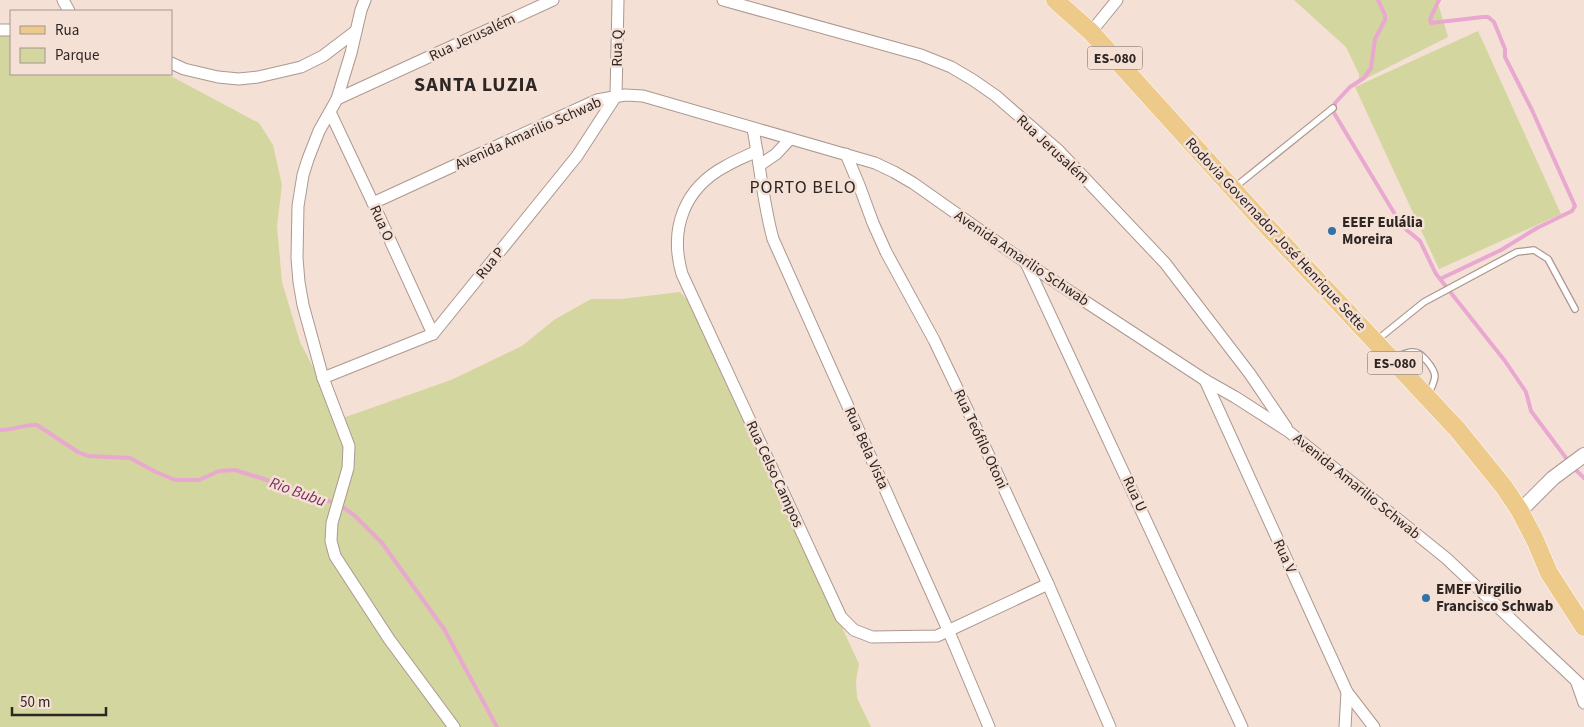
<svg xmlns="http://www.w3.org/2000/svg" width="1584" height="727" font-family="'Source Sans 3',sans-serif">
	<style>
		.green { fill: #d3d69e }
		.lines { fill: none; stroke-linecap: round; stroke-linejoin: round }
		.stream { stroke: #e9a8cf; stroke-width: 4 }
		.service-casing { stroke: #ac988f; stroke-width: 8 }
		.minor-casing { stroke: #ac988f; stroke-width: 13 }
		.tertiary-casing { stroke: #ac988f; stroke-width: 16 }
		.primary-casing { stroke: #fff; stroke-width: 19 }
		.service { stroke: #fff; stroke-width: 5.5 }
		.minor { stroke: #fff; stroke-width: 11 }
		.tertiary { stroke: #fff; stroke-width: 14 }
		.primary { stroke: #edca89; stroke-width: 18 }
		.poi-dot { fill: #3272a9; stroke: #f5e0d6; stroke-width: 2 }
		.labels { text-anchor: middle; stroke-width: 5; stroke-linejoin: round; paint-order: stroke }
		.shield { fill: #f5e0d6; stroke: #6a5e59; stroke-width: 1 }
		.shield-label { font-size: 14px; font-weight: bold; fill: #2e2623 }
		.street-label { font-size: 15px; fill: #2e2623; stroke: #f5e0d6 }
		.poi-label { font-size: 15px; font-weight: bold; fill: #2e2623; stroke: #f5e0d6; text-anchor: start }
		.water-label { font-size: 16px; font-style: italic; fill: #7a2f61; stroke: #f5e0d6 }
		.quarter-label { font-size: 18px; letter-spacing: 1px; fill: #2e2623; stroke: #f5e0d6 }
		.district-label { font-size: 20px; font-weight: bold; letter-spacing: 1px; fill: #2e2623; stroke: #f5e0d6 }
	</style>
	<rect width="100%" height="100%" fill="#f5e0d6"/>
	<g class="green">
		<path d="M1294,0h143l11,37 -89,45v-8l-13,-27z"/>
		<path d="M0,28l11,1v45h156l92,49 14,22 9,40 -5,41 5,56 18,60 40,77 111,-39 71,-34 32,-26 37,-21h31l58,-7 13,14 166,358 -3,17 1,17 14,29h-871z"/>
		<path d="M1478,31l83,183 -122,55 -84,-182z"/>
	</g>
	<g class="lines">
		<g class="stream">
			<path d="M1378,0l7,15v5l-10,19 -4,29 -7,10 -14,9 -15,16 -1,10 68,113 18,15 16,33 69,87 21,31 5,19 38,51"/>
			<path d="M1439,0l-9,19 1,4 52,-6h5l6,5 11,27v8l27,53 43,96 -3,5 -35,17 -36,22 -61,29"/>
			<path d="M0,430c13,0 25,-6 37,-5l41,27 10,4 42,2 26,14 19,8h24l20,-9 16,-1 32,10 19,10 34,7 24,11 10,7 28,28 62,86 53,98"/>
			<path d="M1574,468l10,10"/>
		</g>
		<g class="service-casing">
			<g id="service">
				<path d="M1235,187l98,-79"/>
				<path d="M1377,340l47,-38 93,-50 17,-2 14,9 27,50"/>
				<path d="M1394,358c6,-2 13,-7 19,-6 6,0 9,4 13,8 13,15 10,18 2,35"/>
			</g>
		</g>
		<g class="minor-casing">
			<g id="minor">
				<path d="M63,0l6,11"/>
				<path d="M365,0l-4,10 -10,43 -14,46 -18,32 -11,28 -5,16 -5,31 -1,52 2,24 4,23 20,73 26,68 -1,22 -16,55 -1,18 4,15 54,83 65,88"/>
				<path d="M723,0l198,55 30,12 22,13 23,16 63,55 106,112 85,111 36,53"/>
				<path d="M0,30h11"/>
				<path d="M1091,32l26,-32"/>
				<path d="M171,63l13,6 34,8 21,2 19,-2 43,-10 22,-11 33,-25"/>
				<path d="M337,99l216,-99"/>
				<path d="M330,112l43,91 60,131"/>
				<path d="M753,129c7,36 10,74 20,110l176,393 40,95"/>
				<path d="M757,151c-10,5 -21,9 -31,15 -42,22 -57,63 -44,108l159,343 13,13 18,7 65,-1 111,-52"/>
				<path d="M846,154l13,31 14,38 13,29 48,88 44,92 70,152 62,143"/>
				<path d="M760,165l16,-11 14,-15"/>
				<path d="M373,203l224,-103 28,-5 18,1 232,67 19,9 19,11 112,79 180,118 30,17 53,34 122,98 36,29 138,130"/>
				<path d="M1026,263l216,464"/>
				<path d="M323,378l110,-44 144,-178 39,-60 2,-96"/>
				<path d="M1205,380l142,312 27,35"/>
				<path d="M1577,683l7,20"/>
				<path d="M1345,727l2,-35"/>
			</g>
		</g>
		<g class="tertiary-casing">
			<path id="tertiary" d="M1520,511l33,-33 31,-23"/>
		</g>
		<g class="primary-casing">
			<path id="primary" d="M1055,0l36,32 171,189 195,208 47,58 16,24 15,29 14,33 35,54"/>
		</g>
		<use href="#service" class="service"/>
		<use href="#minor" class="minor"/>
		<use href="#tertiary" class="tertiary"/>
		<use href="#primary" class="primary"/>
	</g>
	<g class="poi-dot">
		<circle cx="1332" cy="231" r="5"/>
		<circle cx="1426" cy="598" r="5"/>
	</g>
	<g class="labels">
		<g class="shield">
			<rect x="1087.5" y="46.5" width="55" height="23" rx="4"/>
			<rect x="1367.5" y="351.5" width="55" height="23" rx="4"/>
		</g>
		<g class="shield-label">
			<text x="1115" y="63">ES-080</text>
			<text x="1395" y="368">ES-080</text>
		</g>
		<g class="street-label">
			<text transform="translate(472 37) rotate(-25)" y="5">Rua Jerusalém</text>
			<text transform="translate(617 48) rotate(-89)" y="5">Rua Q</text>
			<text transform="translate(528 133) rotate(-24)" y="5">Avenida Amarilio Schwab</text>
			<text transform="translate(1053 149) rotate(43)" y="5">Rua Jerusalém</text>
			<text transform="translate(382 223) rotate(66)" y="5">Rua O</text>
			<text transform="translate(1276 234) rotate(47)" y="5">Rodovia Governador José Henrique Sette</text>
			<text transform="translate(1022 258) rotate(34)" y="5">Avenida Amarilio Schwab</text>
			<text transform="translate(490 263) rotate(-51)" y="5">Rua P</text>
			<text transform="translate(981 439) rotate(65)" y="5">Rua Teófilo Otoni</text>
			<text transform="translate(867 448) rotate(66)" y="5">Rua Bela Vista</text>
			<text transform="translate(775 474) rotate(65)" y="5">Rua Celso Campos</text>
			<text transform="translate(1357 486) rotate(39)" y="5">Avenida Amarilio Schwab</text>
			<text transform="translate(1135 494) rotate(65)" y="5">Rua U</text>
			<text transform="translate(1285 556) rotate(66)" y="5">Rua V</text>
		</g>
		<g class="poi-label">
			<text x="1342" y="227">EEEF Eulália<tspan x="1342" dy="17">Moreira</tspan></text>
			<text x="1436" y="594">EMEF Virgilio<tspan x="1436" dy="17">Francisco Schwab</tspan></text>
		</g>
		<g class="water-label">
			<text transform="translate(298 491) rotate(20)" y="6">Rio Bubu</text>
		</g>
		<g class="quarter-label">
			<text x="803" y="193">PORTO BELO</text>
		</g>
		<g class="district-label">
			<text x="476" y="91">SANTA LUZIA</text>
		</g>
	</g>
	<rect x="10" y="10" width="162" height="65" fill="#f5e0d6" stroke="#a5968e"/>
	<rect x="20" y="26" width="25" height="8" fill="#edca89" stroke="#a5968e"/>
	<text x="55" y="35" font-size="15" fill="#2e2623">Rua</text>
	<rect x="20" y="48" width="25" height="15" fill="#d3d69e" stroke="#a5968e"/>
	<text x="55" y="60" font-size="15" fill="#2e2623">Parque</text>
	<path d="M12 707v8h94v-8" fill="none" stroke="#2e2623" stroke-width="2.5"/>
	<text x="20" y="707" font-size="15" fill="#2e2623" stroke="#f5e0d6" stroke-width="4" paint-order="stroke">50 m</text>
</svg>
